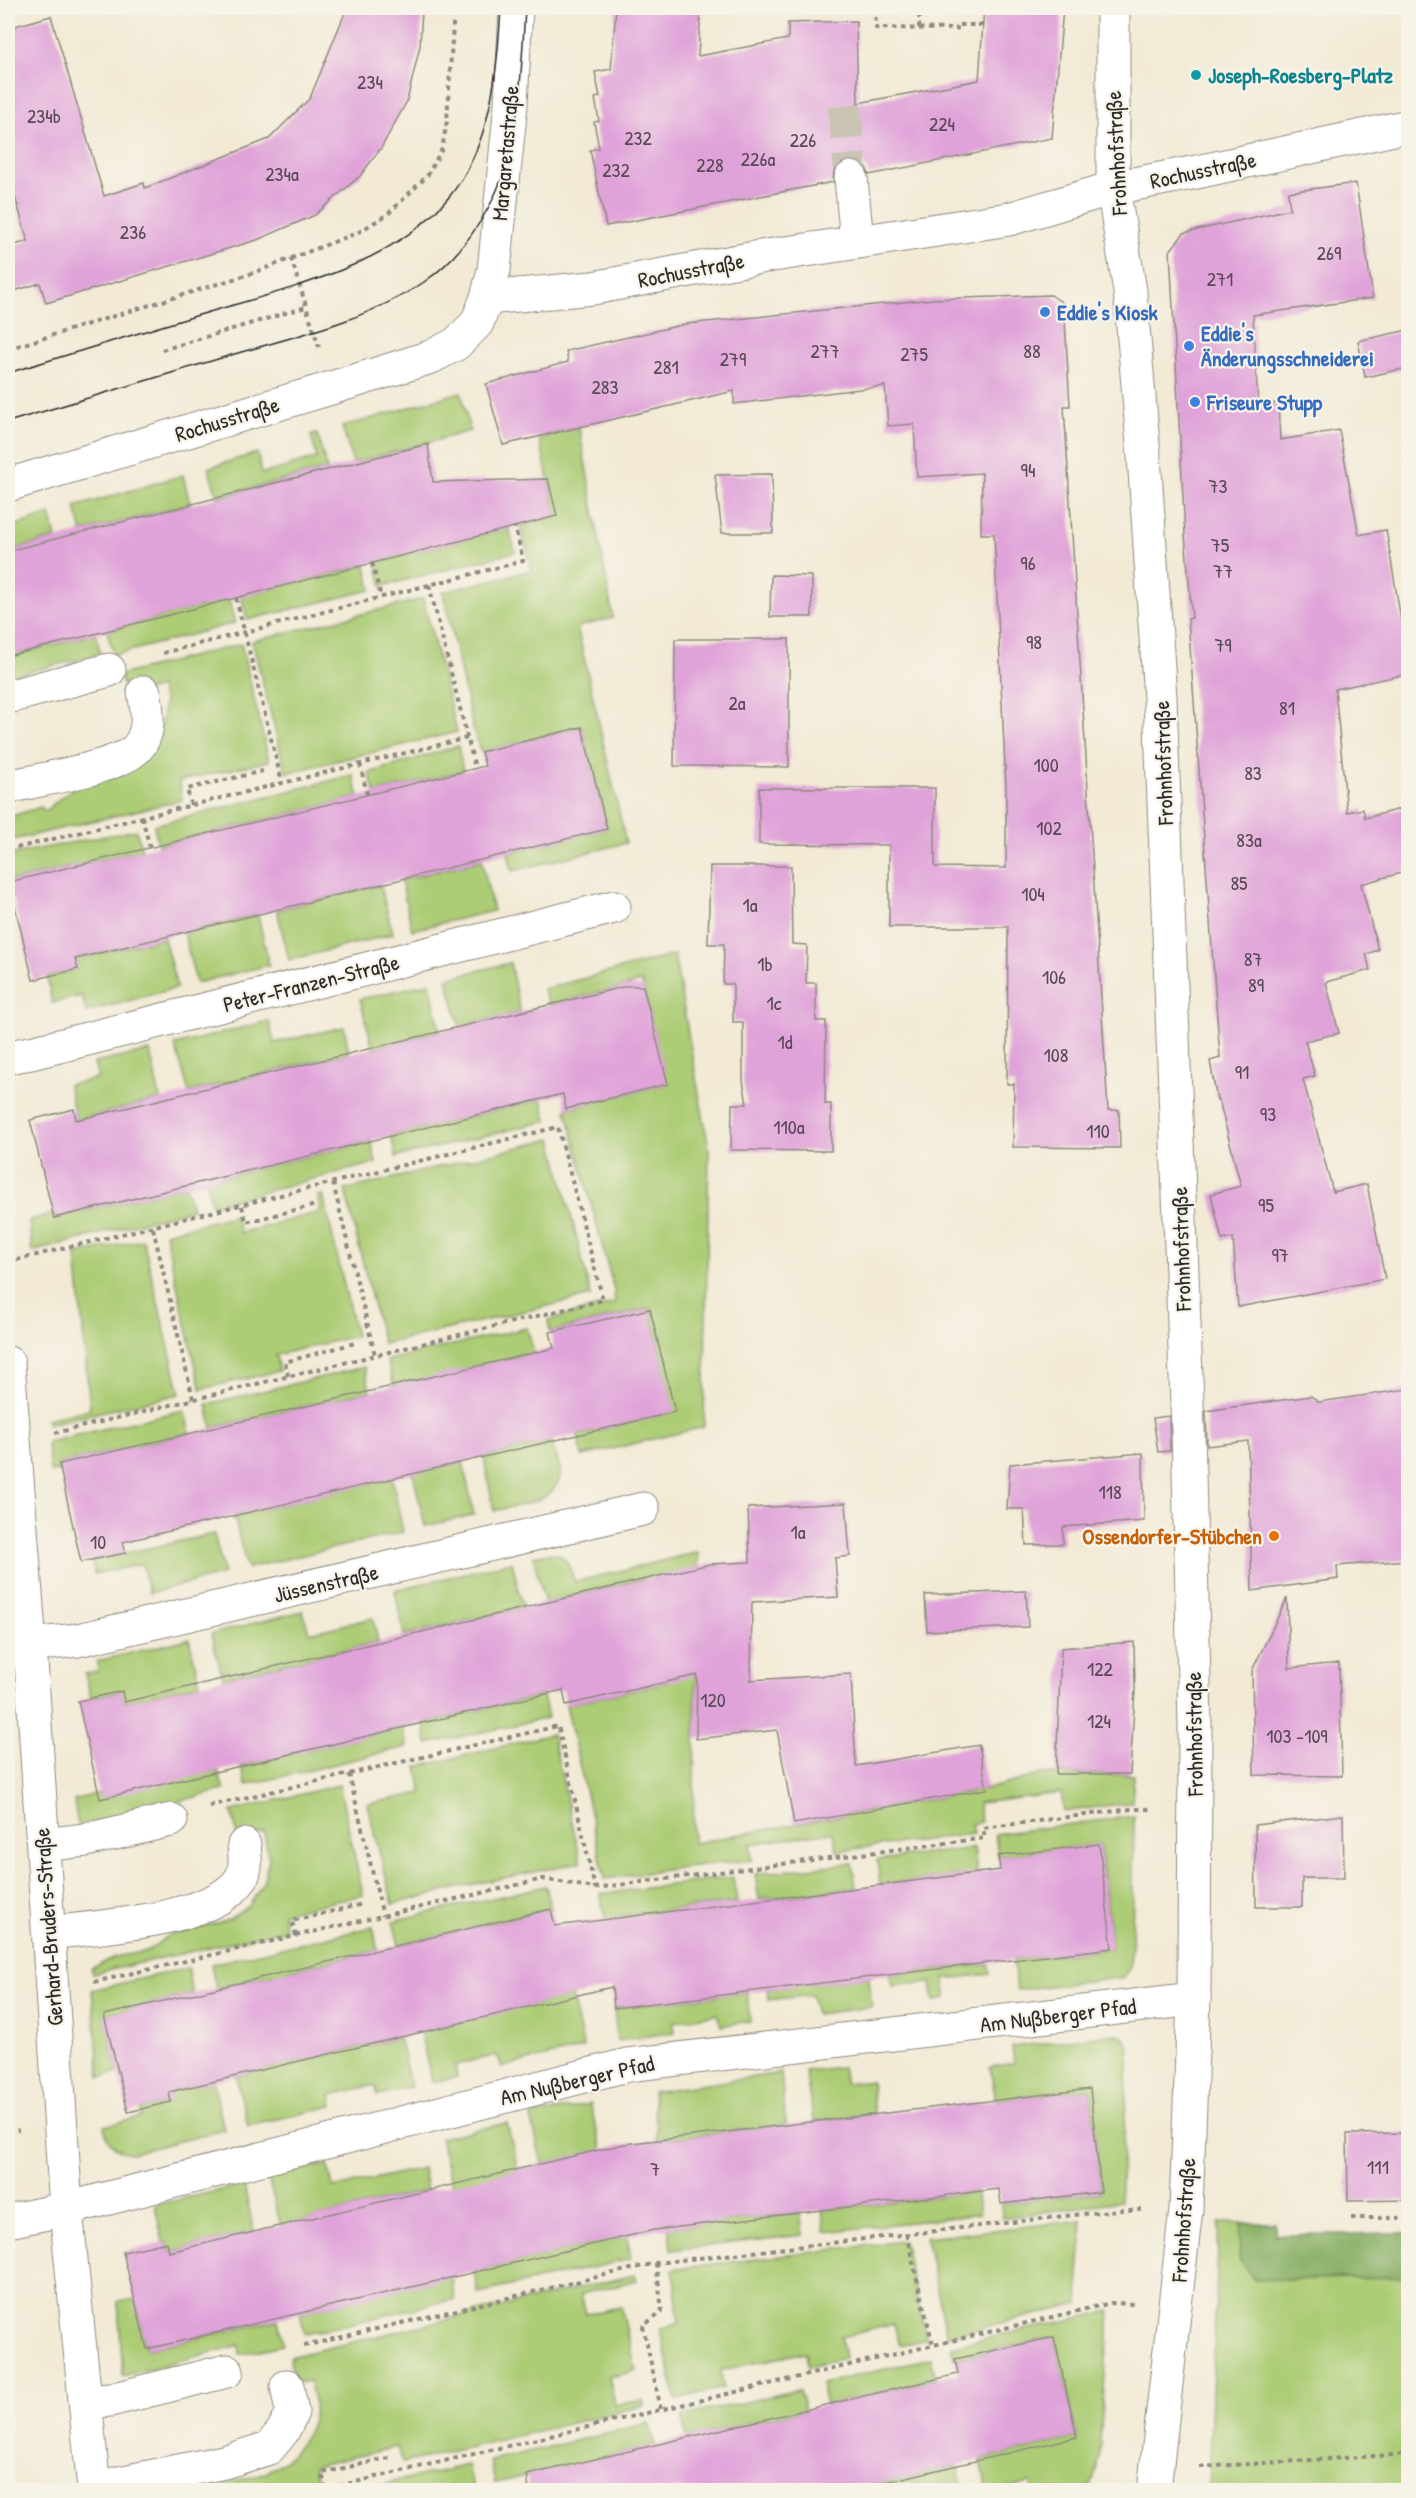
<svg xmlns="http://www.w3.org/2000/svg" width="1416" height="2498" font-family="'Patrick Hand',sans-serif">
	<style>
		.green { fill: #accc74; stroke: #6c7c50; stroke-width: 1.5 }
		.forest { fill: #89b066; stroke: #5a6e48; stroke-width: 1.5 }
		.building { fill: #e0a3d9 }
		.lines { fill: none; stroke-linecap: round; stroke-linejoin: round }
		.minor-tunnel { stroke: #cac4b3; stroke-width: 33; stroke-dasharray: 33 16; stroke-linecap: butt }
		.minor-casing { stroke: #8e8a80; stroke-width: 35 }
		.path { stroke: #8e8a80; stroke-width: 4; stroke-dasharray: 4.5 4.5; stroke-linecap: butt }
		.minor { stroke: #fff; stroke-width: 33 }
		.tram { stroke: #2b2b2b; stroke-width: 1.5 }
		.culture-dot { fill: #0f9aa8; stroke: #f7f3e8; stroke-width: 2 }
		.shop-dot { fill: #3f7fe0; stroke: #f7f3e8; stroke-width: 2 }
		.food-dot { fill: #e8710a; stroke: #f7f3e8; stroke-width: 2 }
		.labels { text-anchor: middle; stroke-width: 4.5; stroke-linejoin: round; paint-order: stroke }
		.number-label { font-size: 20px; fill: #584956 }
		.culture-label { font-size: 22px; font-weight: bold; fill: #0d838f; stroke: #f7f3e8; text-anchor: start }
		.street-label { font-size: 22px; fill: #2b2b2b; stroke: #f7f3e8 }
		.shop-label { font-size: 22px; font-weight: bold; fill: #366cbe; stroke: #f7f3e8; text-anchor: start }
		.food-label { font-size: 22px; font-weight: bold; fill: #c56008; stroke: #f7f3e8; text-anchor: end }
	</style>
	<rect width="100%" height="100%" fill="#f7f3e8"/>
	<filter id="ink" filterUnits="userSpaceOnUse"><feTurbulence type="fractalNoise" baseFrequency=".0167" numOctaves="2"/><feDisplacementMap in="SourceGraphic" scale="12" xChannelSelector="R" yChannelSelector="G"/><feConvolveMatrix kernelMatrix="1 2 1 2 8 2 1 2 1" color-interpolation-filters="sRGB"/></filter>
	<filter id="wash" filterUnits="userSpaceOnUse"><feTurbulence type="fractalNoise" baseFrequency=".008" numOctaves="4" result="noise"/><feDisplacementMap in="SourceGraphic" scale="24" xChannelSelector="R" yChannelSelector="G"/><feGaussianBlur stdDeviation="1.35" result="paint"/><feColorMatrix in="noise" values="0 0 0 0 0 0 0 0 0 0 0 0 0 0 0 0 0 1.4 0 .05"/><feComposite in="paint" operator="in"/></filter>
	<g filter="url(#wash)">
		<rect width="100%" height="100%" fill="#f2ead5"/>
		<g class="green">
			<path d="M461,392l9,39 -117,32 -11,-36z"/>
			<path d="M579,427l34,191 -36,9 49,216 -114,28 -4,-18 99,-24 -25,-102 -101,25 -8,-23 -30,-137 89,-22 -12,-44 37,-10 -18,-78z"/>
			<path d="M317,434l10,35 -109,28 -10,-29 49,-15 5,21 55,-16 -6,-23z"/>
			<path d="M183,475l7,29 -108,28 -7,-25z"/>
			<path d="M50,514l6,24 -48,13v-23z"/>
			<path d="M509,528l6,24 -133,34 -6,-24z"/>
			<path d="M366,565l5,25 -124,30 -6,-24z"/>
			<path d="M229,599l6,24 -121,32 -7,-24z"/>
			<path d="M423,599l34,133 -171,41 -34,-132z"/>
			<path d="M96,634l4,20 -92,23v-21z"/>
			<path d="M241,644l28,117 -90,20 3,19 -174,41v-24l33,-10 4,4 24,-20 93,-67 2,-22 -4,-15 -34,9 -6,-21z"/>
			<path d="M458,746l5,25 -88,22 -6,-20z"/>
			<path d="M353,775l6,22 -201,48 -4,-20z"/>
			<path d="M136,830l6,20 -130,31 1,14 -5,2v-42z"/>
			<path d="M482,860l11,51 -81,19 -11,-50z"/>
			<path d="M380,885l13,49 -104,26 -12,-50z"/>
			<path d="M258,915l11,50 -73,18 -12,-50z"/>
			<path d="M164,938l13,50 -91,24 -4,-16 -30,7 -5,-26 30,-8 -2,-10z"/>
			<path d="M674,955l35,194 -5,278 -122,29 -4,-21 96,-23 -24,-104 -100,24 -2,-12 67,-17 -1,-13 -48,-181 101,-25 -25,-102 -93,23 -6,-16z"/>
			<path d="M510,963l10,49 -60,15 -13,-49z"/>
			<path d="M430,983l10,48 -67,17 -13,-49z"/>
			<path d="M269,1021l5,22 70,-16 5,26 -160,39 -14,-47z"/>
			<path d="M150,1051l10,48 -84,21 -8,-35 30,-7 -4,-15z"/>
			<path d="M542,1099l5,22 -151,36 -5,-21z"/>
			<path d="M552,1139l39,157 -208,48 -38,-154z"/>
			<path d="M371,1141l5,22 -164,42 -6,-24z"/>
			<path d="M186,1186l6,23 -160,43 -3,-32 24,-6 1,4z"/>
			<path d="M323,1195l33,141 -80,19 3,16 -78,18 -36,-156 71,-18 4,18 80,-21 -2,-16z"/>
			<path d="M143,1240l37,154 -132,30 -1,-5 43,-10 -14,-155z"/>
			<path d="M527,1328l7,25 -140,33 -7,-26z"/>
			<path d="M365,1367l5,24 -158,37 -5,-24z"/>
			<path d="M184,1410l6,23 -131,31 1,7 -10,1 -3,-30z"/>
			<path d="M551,1442c3,9 10,22 9,32 -2,29 -44,31 -66,37l-10,-54z"/>
			<path d="M463,1462l11,53 -49,11 -12,-53z"/>
			<path d="M392,1478l11,54 -156,36 -13,-52z"/>
			<path d="M214,1534l10,40 -75,19 -7,-29 -48,10 -1,-14z"/>
			<path d="M698,1552l-5,291 294,-54 55,-15 92,1 -2,27 -68,10 -3,-19 -83,10 3,19 -10,2 2,10 -136,17 -4,-19 -83,12 2,16 -60,6 -87,13 -39,-174 102,-23 -25,-103 -98,24 -12,-47c32,-7 32,-1 42,26z"/>
			<path d="M512,1562l11,46 -119,27 -9,-45z"/>
			<path d="M303,1611l6,22 64,-15 5,24 -155,36 -12,-44z"/>
			<path d="M189,1639l11,45 -76,18 -3,-11 -30,7 -6,-24 13,-3 -1,-10z"/>
			<path d="M543,1695l5,23 -121,26 -3,-21z"/>
			<path d="M403,1727l4,20 -161,38 -5,-19z"/>
			<path d="M552,1734l29,128 -116,24 -72,18 -26,-100 55,-11 -5,-26z"/>
			<path d="M218,1771l6,19 -146,36 -4,-26 25,-7z"/>
			<path d="M339,1785l24,110 -80,18 2,17 -193,44 -1,-5 24,-12 32,-6 24,-17 19,-3 39,-12 20,-13 14,-23 6,-24 -5,-27 -26,6 -6,-27z"/>
			<path d="M1134,1816l-2,133 -3,19 -5,9 -107,13 -4,-30 99,-12 -12,-104 -102,12 -3,-22z"/>
			<path d="M974,1848l3,25 -97,12 -3,-25z"/>
			<path d="M852,1863l4,25 -97,11 -4,-25z"/>
			<path d="M733,1877l4,25 -132,16 -5,-24z"/>
			<path d="M546,1886l5,23 -152,36 -6,-24z"/>
			<path d="M373,1927l5,23 -162,38 -5,-24z"/>
			<path d="M989,1964l1,10 -45,5 1,19 -12,3 -3,-19 -39,4 -2,-11z"/>
			<path d="M187,1968l6,26 -88,21 13,57 -18,5 -8,-87z"/>
			<path d="M869,1977l3,30 -56,7 -4,-19 -43,5 -2,-11z"/>
			<path d="M747,1992l3,29 -29,5 -4,-12 -44,8 2,10 -58,9 -3,-33z"/>
			<path d="M572,1996l12,52 -82,19 -5,-12 -42,10 2,12 -25,5 -12,-50z"/>
			<path d="M1115,2034l10,4 4,9 -9,154 -118,17 -1,-14 100,-12 -11,-103 -94,11 -6,-33 24,-4 -2,-16z"/>
			<path d="M399,2038l12,49 -33,8 -3,-10 -44,10 2,11 -85,20 -12,-50z"/>
			<path d="M842,2067l3,17 26,-3 3,33 -60,7 -9,-50z"/>
			<path d="M781,2073l5,52 -129,15 -4,-48z"/>
			<path d="M213,2081l11,49 -92,23c-17,-2 -25,-10 -28,-27l37,-9 -1,-8 31,-7 -2,-10z"/>
			<path d="M590,2104l12,46 -60,14 -11,-48z"/>
			<path d="M507,2123l11,47 -66,16 -12,-48z"/>
			<path d="M328,2164l5,24 90,-20 4,22 -146,36 -13,-48z"/>
			<path d="M244,2185l10,47 -85,20 -2,-10 -4,1 -8,-38z"/>
			<path d="M976,2192l4,22 -155,18 -3,-22z"/>
			<path d="M800,2213l3,22 -132,15 -2,-22z"/>
			<path d="M1081,2220c3,28 -5,56 -2,84l-132,32 -21,-98z"/>
			<path d="M1219,2223h56v12l133,-2v257h-200z"/>
			<path d="M627,2236l4,23 -153,34 -4,-21z"/>
			<path d="M903,2241l24,98 -27,6 -6,-21 -53,13 4,21 -37,9 -2,-15 -85,18 2,18 -47,11 -16,-70 19,-6 -6,-54z"/>
			<path d="M635,2275l2,5 -56,14 5,20 35,-7 15,64 -27,6 6,28 28,-5 1,6 -242,57 -5,-16 -83,19 3,18 -27,6h-87c15,-9 32,-8 49,-13 33,-9 57,-34 62,-68 2,-8 -3,-19 -5,-28l-13,2 -7,-26z"/>
			<path d="M451,2277l4,22 -150,35 -5,-21z"/>
			<path d="M135,2299l12,50 131,-29 5,25 -43,9 -1,-9 -116,31 -5,-74z"/>
			<path d="M1110,2311l-12,156 -7,19 -8,4h-50l-3,-7 -29,7h-14l-6,-30 96,-23 -23,-100 -99,22 -4,-13z"/>
			<path d="M931,2358l5,21 -110,26 -5,-21z"/>
			<path d="M799,2390l6,20 -118,28 -5,-22z"/>
			<path d="M649,2423l6,22 -160,38 -5,-22z"/>
			<path d="M468,2465l5,23 -11,2h-105z"/>
			<path d="M958,2465l5,25h-111z"/>
		</g>
		<path class="forest" d="M1241,2223h34v12l133,-2v44l-154,3 -15,-21z"/>
		<g id="blocks">
			<g class="building">
				<path d="M347,8h75l-2,38 -13,55 -26,47 -21,28 -45,39 -58,25 -211,63 -6,-20 -32,10v-46l20,-6 -20,-68v-145l43,-12 53,180 40,-13 1,5 124,-49 41,-41z"/>
				<path d="M616,8h85l-3,48 90,-17v-16l68,-2 2,82 121,-23 5,-72h79l-11,130 -183,37 -3,-8 -7,-6 -10,-2 -9,4 -6,7 -1,12 -227,44 -16,-76 9,-2 -5,-26 5,-1 -4,-23 5,-1 -5,-25 16,-3z"/>
				<path d="M1356,183l17,115 -120,17 5,90 20,-2 2,37 59,-10 20,105 27,-5 15,90 7,-1v55l-73,15 12,123 16,-3 2,9 43,-11v64l-47,13 17,66 -12,4 4,16 -44,12 13,51 -34,8 10,35 -12,3 30,113 34,-8 18,95 -147,28 -5,-69 -11,2 -11,-46 30,-8 -22,-86h-2l-7,-39 10,-3 -32,-439 4,-1 -7,-83 -15,-284 14,-18 106,-24 -2,-17z"/>
				<path d="M1051,295l13,9 6,102h-6l44,704h11l1,38 -107,-1 1,-63h-7l1,-157h-119v-82l-130,-1v-56h176v79l71,1v-80l-12,-254h-13l1,-61 -65,4 -3,-53 -26,2 -3,-40 -151,18v-13l-231,54 -17,-61 82,-22 -2,-11 120,-27 247,-25z"/>
				<path d="M1408,330v38l-43,9 -7,-36z"/>
				<path d="M428,444l5,38 115,-3 9,37 -549,140v-105z"/>
				<path d="M772,474l1,59h-51l-7,-58z"/>
				<path d="M771,575l41,1v41h-42z"/>
				<path d="M675,639h114v128l-115,-1z"/>
				<path d="M582,727l25,102 -532,130 3,10 -45,11 -24,-98 476,-116 -4,-14z"/>
				<path d="M710,866h81l1,78 15,1 -1,38h10v38h10l-1,83h6v47l-100,-1 1,-46h15l-4,-23v-59h-10v-38h-10l1,-40h-16z"/>
				<path d="M627,986h16l25,98 -102,25 -3,-15 -509,124 -24,-98 44,-11 2,11z"/>
				<path d="M650,1309l25,103 -552,130 3,11 -45,9 -22,-98 495,-116 -4,-16z"/>
				<path d="M1408,1389v171l-71,6 1,13 -86,12 -4,-150 -41,5 -1,-35 105,-15 8,6z"/>
				<path d="M1169,1416l1,35 -12,1 -5,-34z"/>
				<path d="M1143,1453l1,68 -81,6v17l-37,1 -2,-36h-17l3,-45z"/>
				<path d="M846,1503l4,53 -15,2 3,39 -86,5 -1,78 100,-6 5,92 123,-21 8,44 -193,35 -17,-94 -81,9 1,-64 -131,30 -3,-15 -463,109 -22,-98 44,-10 2,11 586,-138 40,-2 -2,-54z"/>
				<path d="M1026,1591l2,36 -101,4 -2,-36z"/>
				<path d="M1287,1598l2,70 50,-5 3,113 -88,-1 -2,-104z"/>
				<path d="M1134,1642l1,48 -5,84h-74l5,-126z"/>
				<path d="M1343,1815l1,63h-42v29h-46l-1,-82z"/>
				<path d="M1099,1844l13,104 -498,60 -2,-21 -443,105 2,10 -43,10 -24,-97 447,-106 4,17 445,-56 -2,-14z"/>
				<path d="M1090,2089l11,103 -100,12 -2,-15 -345,41 -507,119 -24,-97 44,-10 2,10 455,-108z"/>
				<path d="M1408,2133v67l-60,1 -1,-67z"/>
				<path d="M1054,2337l23,100 -225,53h-323l-2,-15 431,-101 -3,-15z"/>
			</g>
		</g>
	</g>
	<g filter="url(#ink)">
		<use href="#blocks" fill-opacity="0" stroke="#8e8a80" stroke-width="1.5"/>
		<g class="lines">
			<path class="minor-tunnel" d="M844,106l7,72"/>
			<g class="minor-casing">
				<g id="minor">
					<path d="M1113,8v180l17,103 14,165 16,242 28,731 7,296 -1,274 -8,210 -32,281"/>
					<path d="M851,178l6,64"/>
					<path d="M487,298l106,-10 167,-31 249,-38 104,-31 84,-16 211,-46"/>
					<path d="M8,485l353,-106 70,-22 25,-13 21,-21 10,-25 7,-28 17,-166 5,-96"/>
					<path d="M8,697l101,-27"/>
					<path d="M8,787c27,-7 110,-19 128,-38 15,-15 12,-38 8,-57"/>
					<path d="M8,1057l23,-4 583,-146"/>
					<path d="M8,1363l22,282 36,564 28,281"/>
					<path d="M9,1650l21,-5 48,-5 565,-131"/>
					<path d="M43,1845l43,-5 85,-20"/>
					<path d="M49,1933c46,-6 169,-12 193,-56 5,-10 3,-21 2,-32"/>
					<path d="M8,2221l58,-12 561,-144 567,-66"/>
					<path d="M86,2402l24,-2 117,-29"/>
					<path d="M94,2488l130,-26 45,-14 14,-17 9,-19 -5,-26"/>
				</g>
			</g>
			<g class="path">
				<path d="M875,8l1,20 81,1v-4h26"/>
				<path d="M919,28l1,-20"/>
				<path d="M291,258l28,89"/>
				<path d="M8,349l245,-76 104,-40 31,-19 39,-38 15,-27 5,-28 7,-113"/>
				<path d="M162,350l144,-43"/>
				<path d="M372,563l9,34"/>
				<path d="M429,585l46,183"/>
				<path d="M236,598l46,185"/>
				<path d="M163,653l360,-92 -8,-34"/>
				<path d="M360,764l7,30"/>
				<path d="M191,805l-4,-16 76,-18"/>
				<path d="M142,817l8,31"/>
				<path d="M8,850l459,-112"/>
				<path d="M333,1183l42,172"/>
				<path d="M242,1206l4,16 70,-17"/>
				<path d="M153,1228l40,171"/>
				<path d="M8,1262l550,-135 45,173 -548,133"/>
				<path d="M288,1376l-3,-14 70,-19"/>
				<path d="M349,1774l34,142"/>
				<path d="M209,1806l349,-80 37,162"/>
				<path d="M296,1936l-4,-15 71,-17"/>
				<path d="M94,1982l449,-103 52,9 390,-50 -2,-10 148,-19h21"/>
				<path d="M8,2132l11,-2"/>
				<path d="M1351,2218h57"/>
				<path d="M906,2234l27,111"/>
				<path d="M656,2263l6,48 -19,15 18,84"/>
				<path d="M304,2346l352,-83 462,-53h26"/>
				<path d="M1200,2467l208,-13"/>
				<path d="M326,2489l-4,-16 71,-16"/>
				<path d="M322,2490l789,-187 22,1"/>
			</g>
			<use href="#minor" class="minor"/>
			<g class="tram">
				<path d="M8,373c63,-19 127,-39 191,-58 83,-25 192,-47 250,-118 43,-52 48,-126 52,-189"/>
				<path d="M8,422c76,-23 153,-46 230,-69 63,-18 131,-34 186,-71 28,-19 51,-49 67,-79 30,-59 30,-131 34,-195"/>
			</g>
		</g>
	</g>
	<circle class="culture-dot" cx="1196" cy="75" r="6"/>
	<g class="shop-dot">
		<circle cx="1045" cy="312" r="6"/>
		<circle cx="1189" cy="346" r="6"/>
		<circle cx="1195" cy="402" r="6"/>
	</g>
	<circle class="food-dot" cx="1274" cy="1536" r="6"/>
	<g class="labels">
		<g class="number-label">
			<text x="370" y="89">234</text>
			<text x="44" y="123">234b</text>
			<text x="942" y="131">224</text>
			<text x="638" y="145">232</text>
			<text x="803" y="147">226</text>
			<text x="758" y="166">226a</text>
			<text x="710" y="172">228</text>
			<text x="616" y="177">232</text>
			<text x="282" y="181">234a</text>
			<text x="133" y="239">236</text>
			<text x="1329" y="260">269</text>
			<text x="1220" y="286">271</text>
			<text x="825" y="358">277</text>
			<text x="1032" y="358">88</text>
			<text x="914" y="361">275</text>
			<text x="733" y="366">279</text>
			<text x="666" y="374">281</text>
			<text x="605" y="394">283</text>
			<text x="1028" y="477">94</text>
			<text x="1218" y="493">73</text>
			<text x="1220" y="552">75</text>
			<text x="1028" y="570">96</text>
			<text x="1223" y="578">77</text>
			<text x="1034" y="649">98</text>
			<text x="1223" y="652">79</text>
			<text x="737" y="710">2a</text>
			<text x="1287" y="715">81</text>
			<text x="1046" y="772">100</text>
			<text x="1253" y="780">83</text>
			<text x="1049" y="835">102</text>
			<text x="1249" y="847">83a</text>
			<text x="1239" y="890">85</text>
			<text x="1033" y="901">104</text>
			<text x="750" y="912">1a</text>
			<text x="1253" y="966">87</text>
			<text x="765" y="971">1b</text>
			<text x="1054" y="984">106</text>
			<text x="1256" y="992">89</text>
			<text x="774" y="1010">1c</text>
			<text x="785" y="1049">1d</text>
			<text x="1056" y="1062">108</text>
			<text x="1242" y="1079">91</text>
			<text x="1268" y="1121">93</text>
			<text x="789" y="1134">110a</text>
			<text x="1098" y="1138">110</text>
			<text x="1266" y="1212">95</text>
			<text x="1280" y="1262">97</text>
			<text x="1110" y="1499">118</text>
			<text x="798" y="1539">1a</text>
			<text x="98" y="1549">10</text>
			<text x="1100" y="1676">122</text>
			<text x="713" y="1707">120</text>
			<text x="1099" y="1728">124</text>
			<text x="1297" y="1743">103 -109</text>
			<text x="1378" y="2174">111</text>
			<text x="655" y="2176">7</text>
		</g>
		<g class="culture-label">
			<text x="1208" y="83">Joseph-Roesberg-Platz</text>
		</g>
		<g class="street-label">
			<text transform="translate(505 153) rotate(-85)" y="8">Margaretastraße</text>
			<text transform="translate(1116 153) rotate(-93)" y="8">Frohnhofstraße</text>
			<text transform="translate(1203 170) rotate(-12)" y="8">Rochusstraße</text>
			<text transform="translate(691 270) rotate(-11)" y="8">Rochusstraße</text>
			<text transform="translate(227 419) rotate(-17)" y="8">Rochusstraße</text>
			<text transform="translate(1163 763) rotate(-92)" y="8">Frohnhofstraße</text>
			<text transform="translate(311 983) rotate(-14)" y="8">Peter-Franzen-Straße</text>
			<text transform="translate(1181 1249) rotate(-92)" y="8">Frohnhofstraße</text>
			<text transform="translate(326 1583) rotate(-13)" y="8">Jüssenstraße</text>
			<text transform="translate(1194 1734) rotate(-91)" y="8">Frohnhofstraße</text>
			<text transform="translate(48 1927) rotate(-94)" y="8">Gerhard-Bruders-Straße</text>
			<text transform="translate(1058 2015) rotate(-7)" y="8">Am Nußberger Pfad</text>
			<text transform="translate(577 2080) rotate(-13)" y="8">Am Nußberger Pfad</text>
			<text transform="translate(1183 2220) rotate(-86)" y="8">Frohnhofstraße</text>
		</g>
		<g class="shop-label">
			<text x="1057" y="320">Eddie's Kiosk</text>
			<text x="1201" y="341">Eddie's<tspan x="1201" dy="25">Änderungsschneiderei</tspan></text>
			<text x="1207" y="410">Friseure Stupp</text>
		</g>
		<g class="food-label">
			<text x="1262" y="1544">Ossendorfer-Stübchen</text>
		</g>
	</g>
	<rect width="1416" height="2498" fill="none" stroke="#f7f3e8" stroke-width="30"/>
</svg>
